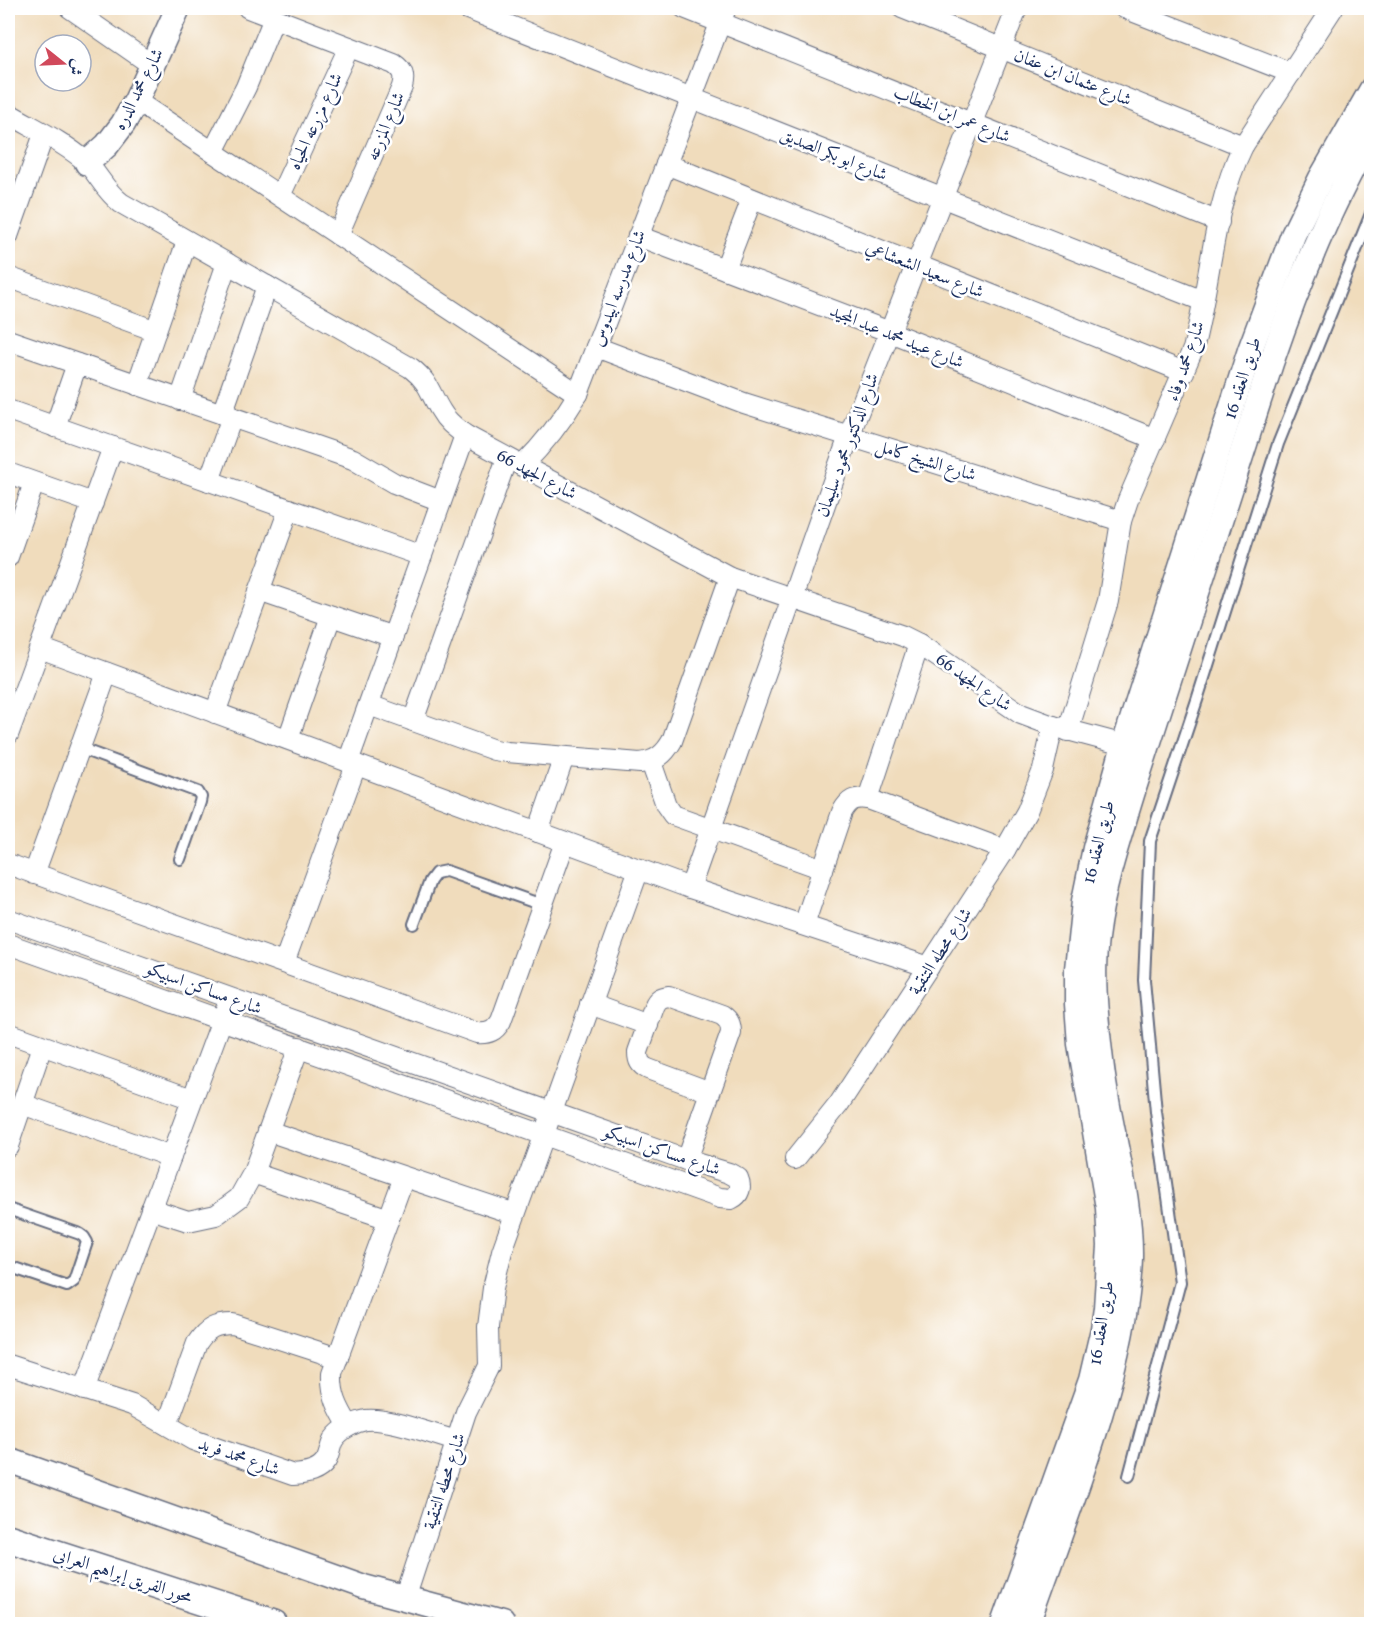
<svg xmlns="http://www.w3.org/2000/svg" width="1379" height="1632" font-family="Vollkorn,Amiri,serif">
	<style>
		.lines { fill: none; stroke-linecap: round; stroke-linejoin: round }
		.service-casing { stroke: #666c7f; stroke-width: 14 }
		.minor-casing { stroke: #666c7f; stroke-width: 22 }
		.tertiary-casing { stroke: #666c7f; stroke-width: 27 }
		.secondary-casing { stroke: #666c7f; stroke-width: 30 }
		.service { stroke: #fff; stroke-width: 10 }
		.minor { stroke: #fff; stroke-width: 20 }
		.tertiary { stroke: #fff; stroke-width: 24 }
		.secondary { stroke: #fff; stroke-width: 27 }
		.labels { text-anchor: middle; stroke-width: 5; stroke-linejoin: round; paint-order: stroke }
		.street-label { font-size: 18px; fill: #1b2f5e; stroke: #fff }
	</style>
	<rect width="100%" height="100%" fill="#fff"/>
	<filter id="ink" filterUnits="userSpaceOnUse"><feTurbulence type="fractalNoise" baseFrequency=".0167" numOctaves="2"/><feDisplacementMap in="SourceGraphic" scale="12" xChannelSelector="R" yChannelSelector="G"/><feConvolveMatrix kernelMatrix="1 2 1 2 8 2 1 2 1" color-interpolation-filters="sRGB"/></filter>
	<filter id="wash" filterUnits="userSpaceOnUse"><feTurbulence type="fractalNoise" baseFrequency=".008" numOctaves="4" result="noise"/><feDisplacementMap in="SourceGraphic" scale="24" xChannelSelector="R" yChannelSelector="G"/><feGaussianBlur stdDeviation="1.35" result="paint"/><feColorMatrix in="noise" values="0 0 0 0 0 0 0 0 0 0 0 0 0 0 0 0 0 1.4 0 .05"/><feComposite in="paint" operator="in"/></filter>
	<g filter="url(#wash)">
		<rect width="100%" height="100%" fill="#f0dcbc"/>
	</g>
	<g filter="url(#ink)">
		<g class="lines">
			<g class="service-casing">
				<g id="service">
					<path d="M79,748l119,44 3,5 -1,5 -20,57"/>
					<path d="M414,924l16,-43 6,-8 10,-2 96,34"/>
					<path d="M8,1209l72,25 4,3 3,5 -13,39 -7,5 -59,-20"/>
					<path d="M1129,1476l51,-194 -24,-170 -12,-132 6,-139 47,-141 81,-256 94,-233"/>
				</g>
			</g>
			<g class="minor-casing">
				<g id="minor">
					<path d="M70,8l82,57"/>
					<path d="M248,8l146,56c9,6 11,12 8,23l-64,148"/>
					<path d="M465,8l738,293"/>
					<path d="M684,8l535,214"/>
					<path d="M902,8l341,138"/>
					<path d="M1124,8l167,65"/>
					<path d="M136,101l442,293"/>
					<path d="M8,113c25,15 54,28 76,47 15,14 19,29 37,43l290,165c19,15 18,24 30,43 6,11 15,17 24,24l265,142 173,59 16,8 102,70 32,12 71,19"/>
					<path d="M213,152l33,-65 28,-69"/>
					<path d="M666,164l518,208"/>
					<path d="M280,196l69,-149"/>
					<path d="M8,236l36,-102"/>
					<path d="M638,236l252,96 265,107"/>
					<path d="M725,269l27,-70"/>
					<path d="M8,277l148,54"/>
					<path d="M8,340l345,119 41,24 47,18"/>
					<path d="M596,347l148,56 377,118"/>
					<path d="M137,385l50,-144"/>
					<path d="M180,400l47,-137"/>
					<path d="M8,410l414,146"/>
					<path d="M222,414l45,-128"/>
					<path d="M55,427l22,-63"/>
					<path d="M522,466c22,-22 40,-45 56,-72l148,-386"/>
					<path d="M8,473l85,30"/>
					<path d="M209,481l23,-64"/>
					<path d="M8,557l26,-74"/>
					<path d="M259,591l134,46"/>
					<path d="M40,648l650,240 239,79"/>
					<path d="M369,705l125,45 13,2 133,11c16,-2 24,-8 32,-22l58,-164"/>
					<path d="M215,713l74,-204"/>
					<path d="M413,721l94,-263"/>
					<path d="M1068,731l40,-130 13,-80 7,-21 65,-151c18,-67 19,-140 50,-203l90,-138"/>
					<path d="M8,735l105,-288"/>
					<path d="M288,739l43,-123"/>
					<path d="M348,762l117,-327"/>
					<path d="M651,762l15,43 7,10 150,54"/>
					<path d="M868,799l51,-155"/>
					<path d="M538,832l26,-75"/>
					<path d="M8,864l469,169c12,1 18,-2 24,-12l64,-179"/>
					<path d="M34,874l73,-201"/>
					<path d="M690,888l159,-452 168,-428"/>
					<path d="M8,919l678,241 43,13 9,5c4,9 2,17 -7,21l-11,-1 -712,-254"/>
					<path d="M804,925l38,-113c7,-12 12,-15 26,-13l137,51"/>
					<path d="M284,963l72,-198"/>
					<path d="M590,1004l58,21"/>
					<path d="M8,1033l184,66"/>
					<path d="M22,1104l149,53"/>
					<path d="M268,1131l247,83"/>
					<path d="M8,1146l34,-100"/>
					<path d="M795,1159l44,-55 166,-254 22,-39 16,-41 10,-44"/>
					<path d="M686,1160l45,-127c0,-9 -2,-13 -9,-18l-53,-19c-8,1 -12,3 -15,11l-16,45c0,9 2,13 10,17l62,23"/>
					<path d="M253,1173l136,46"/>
					<path d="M151,1209l37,12 28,-6 23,-17 14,-25 46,-126"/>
					<path d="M8,1365l124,40 61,35 100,35c13,-1 26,-3 33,-14 4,-7 4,-16 8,-22 7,-10 21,-17 32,-19 21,-3 68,15 91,21"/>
					<path d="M84,1390l142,-381"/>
					<path d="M167,1425l30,-82c10,-15 18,-19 36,-19l105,34"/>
					<path d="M349,1426c-11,-18 -18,-31 -17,-53l72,-196"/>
					<path d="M405,1599l61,-187 23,-46 -1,-39 5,-39 9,-37 137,-382"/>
				</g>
			</g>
			<g class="tertiary-casing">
				<g id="tertiary">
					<path d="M87,163l20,-18 16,-21 13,-23 42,-93"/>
					<path d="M8,1460l356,127 137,37"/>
					<path d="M1004,1624l87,-244 12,-51 3,-21 4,-62 -2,-38 -28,-164 -3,-40v-35l7,-68 11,-53 29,-103 126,-395 43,-115 28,-57 51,-89"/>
					<path d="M1028,1624c24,-68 50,-136 71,-206 16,-52 29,-105 31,-160 1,-64 -20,-125 -28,-189 -5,-42 -11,-88 -6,-131 6,-51 23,-101 38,-150l137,-425c27,-79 58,-157 101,-230"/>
				</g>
			</g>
			<g class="secondary-casing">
				<path id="secondary" d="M8,1538l265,86"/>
			</g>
			<use href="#service" class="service"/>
			<use href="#minor" class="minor"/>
			<use href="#tertiary" class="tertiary"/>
			<use href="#secondary" class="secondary"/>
		</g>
	</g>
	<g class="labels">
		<g class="street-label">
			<text transform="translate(1073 77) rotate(22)" y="6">شارع عثمان ابن عفان</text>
			<text transform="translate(138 89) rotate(-63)" y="6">شارع محمد الدره</text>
			<text transform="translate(952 114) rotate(22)" y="6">شارع عمر ابن الخطاب</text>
			<text transform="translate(315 121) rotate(-65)" y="6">شارع مزرعه الحياه</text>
			<text transform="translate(385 126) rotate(-67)" y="6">شارع المزرعه</text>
			<text transform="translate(834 154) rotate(22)" y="6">شارع ابو بكر الصديق</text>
			<text transform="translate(925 269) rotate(22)" y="6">شارع سعيد الشعشاعي</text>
			<text transform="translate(618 288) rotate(-69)" y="6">شارع مدرسه ابيدوس</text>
			<text transform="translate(897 336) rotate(22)" y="6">شارع عبيد محمد عبد المجيد</text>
			<text transform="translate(1185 361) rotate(-71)" y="6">شارع محمد وفاء</text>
			<text transform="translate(1242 378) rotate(-72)" y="6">طريق العقد 16</text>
			<text transform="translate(847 445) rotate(-70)" y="6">شارع الدكتور محمود سليمان</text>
			<text transform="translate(926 460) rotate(17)" y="6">شارع الشيخ كامل</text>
			<text transform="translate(537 474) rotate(28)" y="6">شارع الجهد 66</text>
			<text transform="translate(974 682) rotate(35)" y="6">شارع الجهد 66</text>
			<text transform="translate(1098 842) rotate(-76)" y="6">طريق العقد 16</text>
			<text transform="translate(940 951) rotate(-57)" y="6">شارع محطه التنقية</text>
			<text transform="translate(204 988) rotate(20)" y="6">شارع مساكن اسبيكو</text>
			<text transform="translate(662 1150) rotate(19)" y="6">شارع مساكن اسبيكو</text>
			<text transform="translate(1101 1323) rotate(-81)" y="6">طريق العقد 16</text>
			<text transform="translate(239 1456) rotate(19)" y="6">شارع محمد فريد</text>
			<text transform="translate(444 1481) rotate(-72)" y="6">شارع محطه التنقية</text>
			<text transform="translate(123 1575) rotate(18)" y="6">محور الفريق إبراهيم العرابى</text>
		</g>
	</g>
	<rect width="1379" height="1632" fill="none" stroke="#fff" stroke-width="30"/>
	<g transform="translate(63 63) rotate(108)"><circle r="28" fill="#ffffff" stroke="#a4acbf" stroke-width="1.5"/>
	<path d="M0-4.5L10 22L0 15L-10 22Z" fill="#d1495b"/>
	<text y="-9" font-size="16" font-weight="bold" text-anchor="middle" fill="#1b2f5e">ش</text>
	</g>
</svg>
